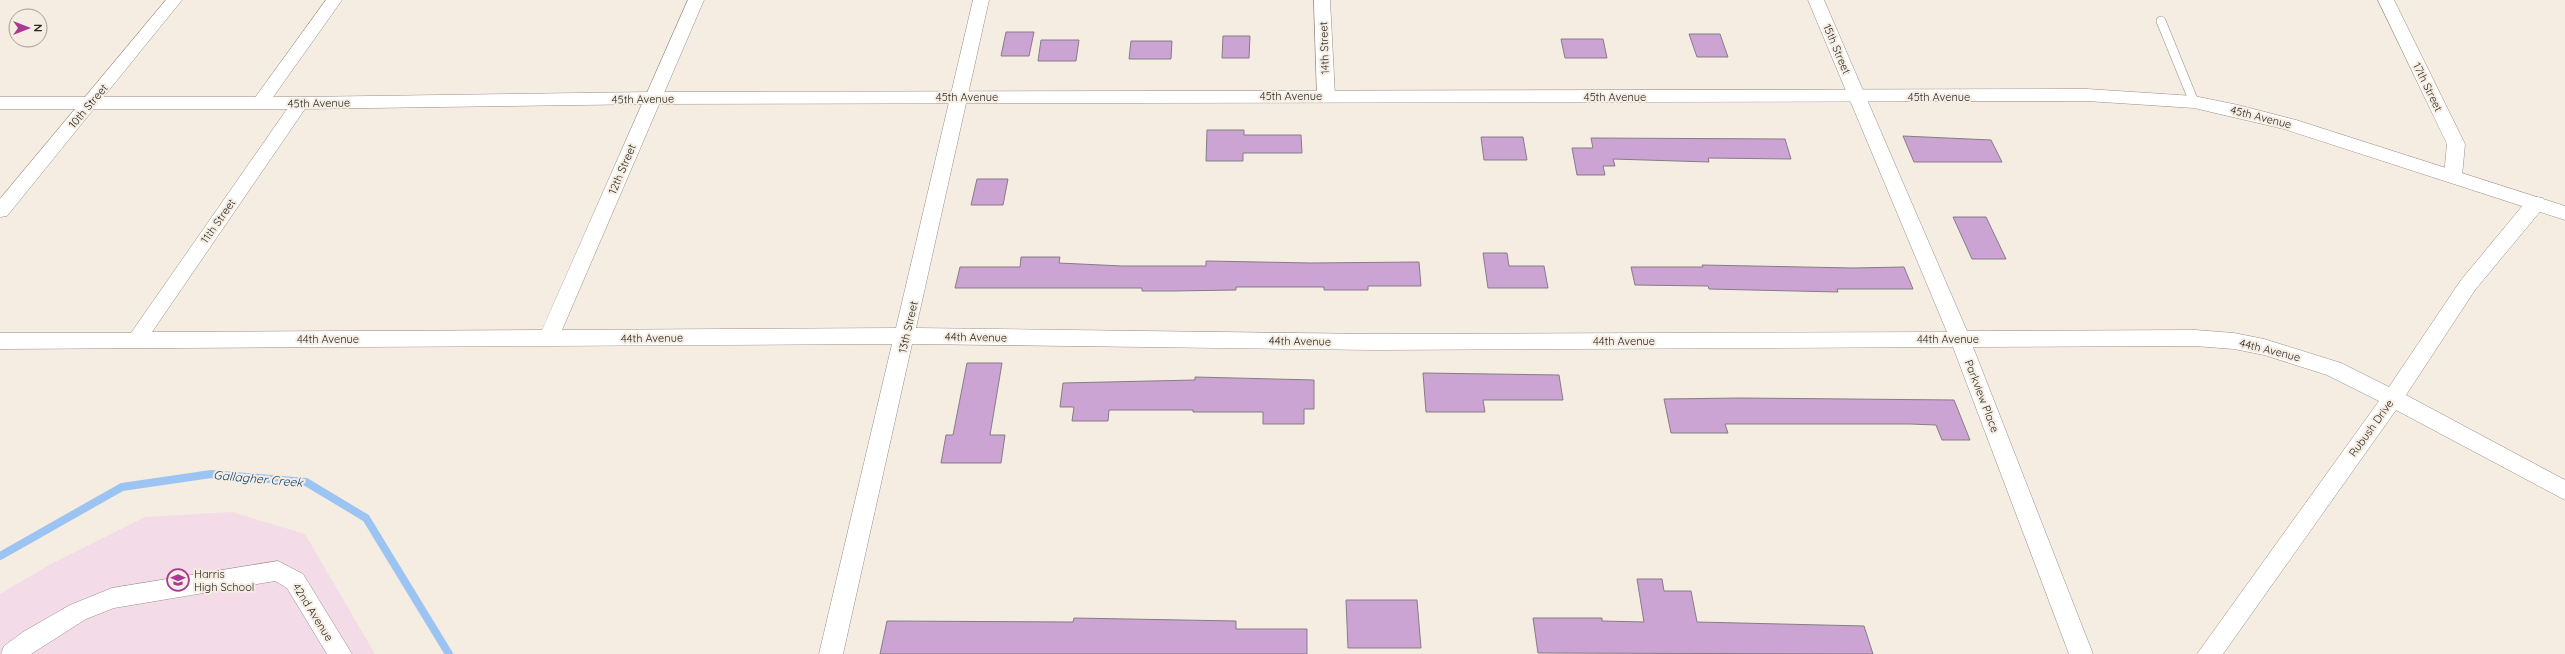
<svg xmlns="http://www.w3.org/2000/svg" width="2565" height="654" font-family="Quicksand,sans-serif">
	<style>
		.education { fill: #f3dce8 }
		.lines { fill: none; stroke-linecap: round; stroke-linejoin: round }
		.stream { stroke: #9cc4f3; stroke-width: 8 }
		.building { fill: #cba4d3; stroke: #857d86 }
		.lane-casing { stroke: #988f86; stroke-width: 10 }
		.street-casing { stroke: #988f86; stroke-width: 1 }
		.secondary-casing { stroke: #988f86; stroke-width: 1 }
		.lane { stroke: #fff; stroke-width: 9 }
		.street { fill: #fff; fill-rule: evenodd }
		.secondary { fill: #fff; fill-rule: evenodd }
		.labels { text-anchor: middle; stroke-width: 4; stroke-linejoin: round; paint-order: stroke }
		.street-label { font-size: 11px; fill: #292622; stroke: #f5ece2 }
		.poi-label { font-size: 11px; fill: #292622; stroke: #f5ece2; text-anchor: start }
		.water-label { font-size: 12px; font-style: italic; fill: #054077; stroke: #f5ece2 }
	</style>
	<rect width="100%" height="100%" fill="#f5ece2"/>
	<path class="education" d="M232,512l73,22 70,120h-375v-60l49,-29 96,-48z"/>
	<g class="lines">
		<path class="stream" d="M0,556l122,-69 89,-13 95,8 60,36 83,136"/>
	</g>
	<g class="building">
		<path d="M1006,32h28l-5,24h-28z"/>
		<path d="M1689,34h31l8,23h-31z"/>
		<path d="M1223,36h27l-1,22h-27z"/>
		<path d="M1561,39h42l4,19h-42z"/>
		<path d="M1041,40h38l-3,21h-38z"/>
		<path d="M1131,41h41l-1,18h-42z"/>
		<path d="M1207,130h37v5h57l1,18h-59v8h-37z"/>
		<path d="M1903,136l88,4 11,22h-88z"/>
		<path d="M1481,137h42l4,23h-43z"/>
		<path d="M1591,138l194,1 6,20 -83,-1 1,4 -96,-3 2,7h-12l2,9h-28l-5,-27h21z"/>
		<path d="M977,179h31l-5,26h-32z"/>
		<path d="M1953,217h33l20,42h-34z"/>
		<path d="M1483,253h24l2,13h35l4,22h-60z"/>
		<path d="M1021,257h39l-1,6 63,3h84v-5l105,2 108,-1 2,24h-53v4h-44v-3h-88v3l-63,1h-31v-3h-187l5,-21h60z"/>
		<path d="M1702,265l151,3 51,-1 9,22h-76l1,3 -129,-3 -1,-3 -73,-1 -4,-18h72z"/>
		<path d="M967,363h35l-12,72h15l-4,28h-60l5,-28h7z"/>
		<path d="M1423,373l136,2 4,25h-80l2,12h-59z"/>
		<path d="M1195,377l119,3v29h-10v15h-41v-12h-70v-2h-84l-1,11h-36l2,-14h-14l3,-24 132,-3z"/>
		<path d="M1741,398l213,2 16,40h-28l-6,-15 -26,-1h-185l3,9h-57l-7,-34z"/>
		<path d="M1637,579h25l2,12h27l6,31 167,4 9,28 -335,-1 -5,-35h69v3l42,1z"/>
		<path d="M1346,600h71l4,48h-73z"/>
		<path d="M1074,618l162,3v8h71v25h-427l7,-33 186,1z"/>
	</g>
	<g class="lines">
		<g class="lane-casing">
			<path id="lane" d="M2161,21l33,81"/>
		</g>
		<g class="street-casing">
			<g id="street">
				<path d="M166,0h16l-175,216 -7,1v-18z"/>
				<path d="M326,0h16l-76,107h-12l-3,-4 3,-4z"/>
				<path d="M688,0h16l-142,330 334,-2 77,-328h16l-73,328 459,6 572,-2 -139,-332h16l143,331 228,-1 39,3 30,6 77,24 48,24 72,-107 68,-82 7,-1 7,1 2,5 -2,5 -68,82 -69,105 159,85v20l-169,-90 -173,244h-26l182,-253 -52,-26 -63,-20 -30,-6 -39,-3 -222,1 120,307h-24l-116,-307 -578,3 -463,-6 -69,310h-24l73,-310 -892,5v-16h131l163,-234h12l3,4 -157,229 390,-2z"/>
				<path d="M1314,0h16l5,96 -3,4h-12l-3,-4z"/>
				<path d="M2378,0h16l71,144 -3,32 -3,4 -6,2 -6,-2 -3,-4 3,-32z"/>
				<path d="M278,561l25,13 49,80h-25l-40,-66 -12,-7 -161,27 -28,11 -55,35h-30l3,-8 19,-14 47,-27 42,-17z"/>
			</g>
		</g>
		<g class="secondary-casing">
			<path id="secondary" d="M2087,89l107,7 44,9 58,15 269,86v14l-281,-91 -90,-21 -107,-7 -1435,3 -352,5h-300v-12h300l352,-5z"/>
		</g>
		<use href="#lane" class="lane"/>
		<use href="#street" class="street"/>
		<use href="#secondary" class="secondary"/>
	</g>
	<defs>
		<g id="school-ring" transform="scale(1.15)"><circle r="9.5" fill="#f5ece2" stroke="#a93995" stroke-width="1.5"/><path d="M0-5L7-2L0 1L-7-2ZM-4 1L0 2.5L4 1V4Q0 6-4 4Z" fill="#a93995"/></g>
	</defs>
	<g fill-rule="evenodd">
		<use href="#school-ring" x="178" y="580"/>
	</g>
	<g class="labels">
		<g class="street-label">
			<text transform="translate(1324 48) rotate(-92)" y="4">14th Street</text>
			<text transform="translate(1837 49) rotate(67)" y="4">15th Street</text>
			<text transform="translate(2428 87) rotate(64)" y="4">17th Street</text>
			<text x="1291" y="100">45th Avenue</text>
			<text x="967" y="101">45th Avenue</text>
			<text x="1615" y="101">45th Avenue</text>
			<text x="1939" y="101">45th Avenue</text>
			<text transform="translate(643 99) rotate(-1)" y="4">45th Avenue</text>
			<text transform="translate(319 103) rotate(-1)" y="4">45th Avenue</text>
			<text transform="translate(88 106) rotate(-50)" y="4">10th Street</text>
			<text transform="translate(2261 117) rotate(14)" y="4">45th Avenue</text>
			<text transform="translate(622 169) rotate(-67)" y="4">12th Street</text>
			<text transform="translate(218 221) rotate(-55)" y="4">11th Street</text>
			<text transform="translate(908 327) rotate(-77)" y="4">13th Street</text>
			<text transform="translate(976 337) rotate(1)" y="4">44th Avenue</text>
			<text transform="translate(652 338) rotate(-1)" y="4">44th Avenue</text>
			<text x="328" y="343">44th Avenue</text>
			<text x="1948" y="343">44th Avenue</text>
			<text transform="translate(1300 341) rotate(1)" y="4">44th Avenue</text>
			<text x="1624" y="345">44th Avenue</text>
			<text transform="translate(2270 350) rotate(14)" y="4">44th Avenue</text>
			<text transform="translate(1982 396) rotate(69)" y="4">Parkview Place</text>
			<text transform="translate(2371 428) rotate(-54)" y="4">Rubush Drive</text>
			<text transform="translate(313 612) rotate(58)" y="4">42nd Avenue</text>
		</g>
		<g class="poi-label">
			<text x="194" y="578">Harris<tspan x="194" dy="13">High School</tspan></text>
		</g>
		<g class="water-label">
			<text transform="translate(258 479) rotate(5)" y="4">Gallagher Creek</text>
		</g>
	</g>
	<g transform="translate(28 28) rotate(90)"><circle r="19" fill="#f5ece2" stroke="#a39d95"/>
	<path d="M0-3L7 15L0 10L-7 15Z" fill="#a93995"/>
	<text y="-6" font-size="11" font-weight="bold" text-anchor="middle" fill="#292622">N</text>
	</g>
</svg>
